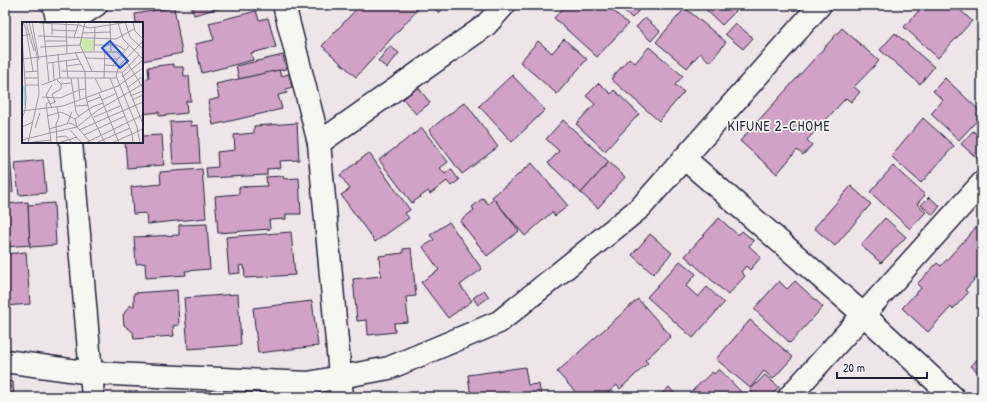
<svg xmlns="http://www.w3.org/2000/svg" width="987" height="402" font-family="'Patrick Hand',sans-serif">
	<style>
		.building { fill: #d0a3c6; stroke: #22223b }
		.lines { fill: none; stroke-linecap: round; stroke-linejoin: round }
		.minor-casing { stroke: #22223b; stroke-width: 25 }
		.tertiary-casing { stroke: #22223b; stroke-width: 25 }
		.minor { stroke: #f6f6f2; stroke-width: 22 }
		.tertiary { stroke: #f6f6f2; stroke-width: 22 }
		.labels { text-anchor: middle; stroke-width: 3.5; stroke-linejoin: round; paint-order: stroke }
		.neighbourhood-label { font-size: 14px; letter-spacing: 1px; fill: #22223b; stroke: #f6f6f2 }
		.inset-river { fill: none; stroke: #8ed8ef; stroke-width: 2 }
		.inset-road { fill: none; stroke: #9c97a3; stroke-width: 1 }
		.view { fill: #1d4ed8; fill-opacity: 0.15; stroke: #1d4ed8; stroke-width: 2 }
		.inset-edge { fill: none; stroke: #22223b; stroke-width: 2 }
	</style>
	<rect width="100%" height="100%" fill="#eee5e9"/>
	<filter id="ink" filterUnits="userSpaceOnUse"><feTurbulence type="fractalNoise" baseFrequency=".025" numOctaves="2"/><feDisplacementMap in="SourceGraphic" scale="8" xChannelSelector="R" yChannelSelector="G"/><feConvolveMatrix kernelMatrix="1 2 1 2 8 2 1 2 1" color-interpolation-filters="sRGB"/></filter>
	<g filter="url(#ink)">
		<g class="building">
			<path d="M191,5h40l-37,10z"/>
			<path d="M360,5h62l-66,72 -34,-31z"/>
			<path d="M430,5h17l-8,8z"/>
			<path d="M566,5h41l21,19 -31,33 -43,-39z"/>
			<path d="M618,5h26l-12,13z"/>
			<path d="M701,5h41l-20,20z"/>
			<path d="M924,5h31l17,16 -34,37 -34,-31z"/>
			<path d="M174,7l8,46 -40,8v-38h-7h1l-1,-9z"/>
			<path d="M685,8l41,34 -16,20 -10,-9 -13,15 -31,-26z"/>
			<path d="M256,11l3,9 9,-2 8,29 -25,6 2,7 -51,13 -7,-29 19,-4 -5,-17z"/>
			<path d="M645,18l15,13 -9,10 -15,-14z"/>
			<path d="M735,23l18,15 -10,11 -18,-15z"/>
			<path d="M842,28l37,33 -25,26 6,5 -9,10 -5,-4 -39,42 5,5 -9,10 -6,-5 -20,24 -37,-33z"/>
			<path d="M895,33l39,34 -14,17 -40,-34z"/>
			<path d="M564,39l23,20 -30,35 -37,-32 18,-21 14,12z"/>
			<path d="M390,46l9,7 -12,15 -9,-7z"/>
			<path d="M649,47l34,29 -8,9 9,7 -25,29 -48,-42 18,-21 6,5z"/>
			<path d="M283,55l3,14 -47,10 -3,-13z"/>
			<path d="M173,64l1,3h9l1,9h5l2,25h-5l1,12 -28,3v-4l-17,2v-35l7,-1 -1,-11z"/>
			<path d="M279,70l2,6 8,-2 3,13 -6,2 1,4 -9,2 4,14 -69,16 -5,-24 11,-3 -3,-14z"/>
			<path d="M512,75l33,35 -33,32 -33,-36z"/>
			<path d="M945,78l37,35v2l-23,25 -28,-26 12,-14 -10,-9z"/>
			<path d="M599,83l12,11 3,-4 25,24 -34,37 -29,-27 19,-20 -9,-8z"/>
			<path d="M418,87l12,16 -14,11 -13,-15z"/>
			<path d="M465,102l33,45 -36,27 -33,-44z"/>
			<path d="M923,118l31,28 -33,37 -30,-27z"/>
			<path d="M563,120l46,42 -28,31 -33,-30 11,-12 -13,-12z"/>
			<path d="M191,121v5l7,-1 2,38 -27,1 -3,-42z"/>
			<path d="M297,123l2,37 -19,1 1,7 -14,1v6l-60,3 -1,-10 12,-1 -1,-15 18,-2 -1,-15 20,-2v-7z"/>
			<path d="M422,128l26,34 -8,6 5,6 6,-5 8,11 -8,6 -4,-5 -17,13 -2,-3 -16,12 -33,-43z"/>
			<path d="M973,131l9,8v17l-3,4 -18,-16z"/>
			<path d="M162,135l2,30 -37,3 -2,-26h17v-6z"/>
			<path d="M369,153l41,57 -5,3 4,5 -34,24 -34,-47 9,-6 -10,-14z"/>
			<path d="M10,156l3,36 -8,1v-36z"/>
			<path d="M43,160l3,33 -27,2 -4,-32z"/>
			<path d="M609,162l16,15 -27,31 -17,-15z"/>
			<path d="M532,163l36,43 -13,10 -3,-4 -27,24 -33,-39z"/>
			<path d="M893,166l32,29 -8,9 9,8 -16,17 -40,-37z"/>
			<path d="M202,169l4,49 -59,6 -1,-11 -13,1 -2,-27 30,-3 -1,-12z"/>
			<path d="M283,176l1,3 15,-1 2,36h-15v5l-17,1 1,9 -52,4 -3,-37 24,-2v-7l28,-1 -1,-9z"/>
			<path d="M851,186l20,18 -36,42 -21,-18z"/>
			<path d="M929,197l11,9 -7,9 -12,-10z"/>
			<path d="M483,198l5,6 6,-5 25,32 -32,25 -27,-35 14,-11 -2,-3z"/>
			<path d="M28,202l2,43 -25,2v-43z"/>
			<path d="M54,203l2,42 -26,2 -2,-42z"/>
			<path d="M982,213v58l-17,19 3,3 -15,16 -2,-2 -23,25 -26,-24 19,-20 -4,-4 20,-21 4,3 40,-44 -4,-3z"/>
			<path d="M719,218l19,17 4,-4 12,10 -5,5 12,11 -11,13 -4,-4 -5,6 4,4 -17,19 -43,-39z"/>
			<path d="M885,218l21,19 -25,26 -20,-18z"/>
			<path d="M449,222l33,47 -22,16 12,16 -24,17 -27,-36 18,-12 -16,-23 11,-7 -4,-5z"/>
			<path d="M207,224l3,45 -25,2 1,4 -40,3 -1,-15 -9,1 -2,-27 45,-2v-10z"/>
			<path d="M291,232l4,43 -50,3 -1,-13 -5,1 1,7 -11,1 -3,-37z"/>
			<path d="M650,234l22,19 -19,21 -21,-19z"/>
			<path d="M411,248l5,48 -10,1 2,25 -14,1 1,9 -27,3 -1,-15 -10,1 -4,-42 28,-3 -2,-20 24,-3v-4z"/>
			<path d="M26,252l4,52 -25,2v-52z"/>
			<path d="M680,261l16,13 -10,12 12,11 9,-10 17,16 -31,35 -46,-41z"/>
			<path d="M779,281l8,8 8,-8 28,26 -33,36 -36,-34z"/>
			<path d="M177,290l2,35 -6,1 1,10 -40,3 -1,-7 -9,-7 -1,-10 6,-9h5v-13z"/>
			<path d="M484,290l5,7 -11,8 -5,-7z"/>
			<path d="M238,294l3,51 -53,4 -4,-51z"/>
			<path d="M638,299l33,37 -26,24 3,3 -28,26 -3,-4 -14,12h-23l-23,-25z"/>
			<path d="M312,301l6,45 -60,7 -5,-45z"/>
			<path d="M750,320l43,37 -20,22 -9,-8 -14,17 -34,-29z"/>
			<path d="M982,354v22l-11,-10z"/>
			<path d="M525,367l3,18 11,-1 2,13h-70l-3,-22z"/>
			<path d="M719,369l27,28h-52l-4,-4 22,-21 2,2z"/>
			<path d="M765,375l14,12 -9,10h-13l-7,-7z"/>
			<path d="M5,381l8,1 1,15h-9z"/>
			<path d="M669,387l9,10h-20z"/>
		</g>
		<g class="lines">
			<g class="minor-casing">
				<g id="minor">
					<path d="M284,5l35,138 23,254"/>
					<path d="M69,23l27,-18"/>
					<path d="M319,143l166,-117 19,-21"/>
					<path d="M684,158l180,157 89,82"/>
					<path d="M5,361l86,12"/>
					<path d="M789,397l193,-214"/>
				</g>
			</g>
			<g class="tertiary-casing">
				<g id="tertiary">
					<path d="M54,5l4,18"/>
					<path d="M71,142l22,255"/>
					<path d="M91,373l217,10 81,-15 110,-46 142,-115 179,-202"/>
				</g>
			</g>
			<use href="#minor" class="minor"/>
			<use href="#tertiary" class="tertiary"/>
		</g>
	</g>
	<g class="labels">
		<g class="neighbourhood-label">
			<text x="779" y="131">KIFUNE 2-CHOME</text>
		</g>
	</g>
	<g transform="translate(22 22)">
		<rect width="121" height="121" fill="#eee5e9"/>
		<path d="M58,17l14,1 -1,11h-9z" fill="#c8eba4"/>
		<path class="inset-river" d="M2,64l1,19"/>
		<path class="inset-road" d="M1,0l3,7 7,42M4,0l8,29M10,0l7,38M30,0v13M44,0l1,31M63,0l-5,23 12,26M88,0l1,29M103,0l5,15 13,12M111,0l2,9 8,8M17,1l39,2 12,3 38,-6M21,1l6,60M96,1l5,16 20,20M30,8l24,1M60,11l28,-1M16,14l78,3 18,-10M52,15l5,-15M23,19h21M72,23h23l8,5M18,25l40,-2M72,29l1,-24M53,30l10,20 1,25 3,13 16,33M36,32l2,24M117,33l-17,18 21,51M64,36l31,1M0,37l61,-7h34l8,7 18,29M44,38l2,18M31,40l1,18M0,41v48M26,41l30,-4M83,43l14,1M91,43l16,-19M45,44l14,-2M39,49l61,1M3,50l13,-1M100,55l21,-17M3,56h13M49,56l5,34 3,4M56,56l2,21M73,56l7,14M82,56l1,-27M88,56l22,56 1,9M35,58l4,4 10,-1M4,63h13M20,63l18,-7h56M105,66l16,-12M77,71l20,50M108,74l13,-5M20,75l18,1 19,-8 6,-1M80,78l13,-6M110,78l11,-5M65,80l14,-5M28,82l5,-2 -3,-8 9,-5v-5M54,84l12,-1M35,85l2,10 -3,7 1,19M30,86l-6,-13 6,-10M0,89l41,-5 55,-20 25,-18M25,94l14,-4 14,7M72,95l26,-11M0,96l3,-7 1,-13 -4,-62 8,-2M45,102l5,-12M0,105l11,-5M13,106l5,-15M27,107l21,-6 6,3M48,108l12,13M57,108l64,-28M62,113l41,-19M35,115l9,-1 6,7M0,118l28,-7 -4,-29 3,-2M11,120l18,-2M6,121l11,-49 -2,-38 -8,-34M29,121l-1,-10 27,-6 21,-17 45,-26M36,121l19,-6M63,121l58,-28M69,121l-14,-16 -2,-8 17,-12 11,-4M74,121l34,-15M90,121l31,-14M118,121l-3,-16 -21,-51 3,-10 24,-25"/>
		<path class="view" d="M88,19l18,20 -8,7 -18,-20z"/>
		<rect width="121" height="121" class="inset-edge"/>
	</g>
	<rect width="987" height="402" fill="none" stroke="#f6f6f2" stroke-width="20"/>
	<rect x="10" y="10" width="967" height="382" fill="none" stroke="#22223b" stroke-width="1.5" filter="url(#ink)"/>
	<path d="M837 372v6h90v-6" fill="none" stroke="#22223b" stroke-width="2"/>
	<text x="843" y="372" font-size="12" fill="#22223b" stroke="#f6f6f2" stroke-width="3" paint-order="stroke">20 m</text>
</svg>
